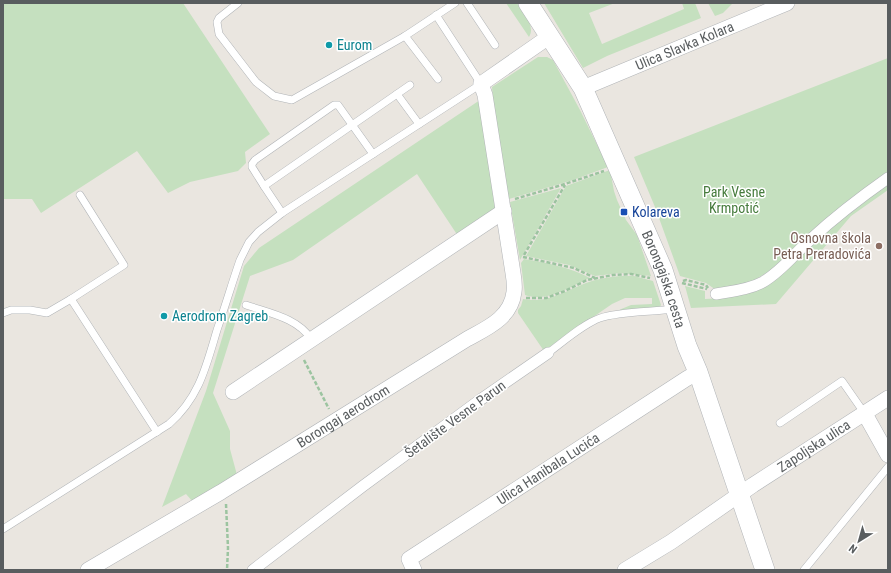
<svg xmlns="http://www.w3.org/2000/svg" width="891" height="573" font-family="'Roboto Condensed',sans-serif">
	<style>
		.green { fill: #c5e0bf }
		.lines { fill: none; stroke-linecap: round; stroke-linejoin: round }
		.service-casing { stroke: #b1b4b7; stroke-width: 8 }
		.pedestrian-casing { stroke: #b1b4b7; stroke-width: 12 }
		.minor-casing { stroke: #b1b4b7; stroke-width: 16 }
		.tertiary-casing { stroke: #b1b4b7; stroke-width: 20 }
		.path { stroke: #9cc4a0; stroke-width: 2.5; stroke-dasharray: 4 2; stroke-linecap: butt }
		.service { stroke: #fff; stroke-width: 7 }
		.pedestrian { stroke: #fff; stroke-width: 11 }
		.minor { stroke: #fff; stroke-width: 15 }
		.tertiary { stroke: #fff; stroke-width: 19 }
		.culture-dot { fill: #0f9aa8; stroke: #fff; stroke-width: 1.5 }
		.transit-dot { fill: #1a4fb4; stroke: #fff; stroke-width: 1.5 }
		.education-dot { fill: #8d6e63; stroke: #fff; stroke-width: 1.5 }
		.labels { text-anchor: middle; stroke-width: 3; stroke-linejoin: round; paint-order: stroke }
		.culture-label { font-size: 14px; fill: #0d838f; stroke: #fff; text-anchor: start }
		.street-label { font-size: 14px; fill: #595d5f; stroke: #fff }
		.park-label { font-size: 14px; fill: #457b3c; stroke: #fff }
		.transit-label { font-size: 14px; fill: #164399; stroke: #fff; text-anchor: start }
		.education-label { font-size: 14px; fill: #785e54; stroke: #fff; text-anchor: end }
	</style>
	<rect width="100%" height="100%" fill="#eae6e0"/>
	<g class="green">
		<path d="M3,3h180l87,131 -25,18 1,11 -8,8 -48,11 -22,11 -31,-42 -96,62 -9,-14h-29z"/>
		<path d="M506,3h11c6,10 19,23 12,34z"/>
		<path d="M544,3h71l-26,10 13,31 82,-35 -2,-6h13l6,15 -94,38 -24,12z"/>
		<path d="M708,3h25l-10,10 -8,3z"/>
		<path d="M538,57h9l6,3 27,50 28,57 -35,13 -64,19 -15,-87 -2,-25z"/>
		<path d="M888,58v115l-116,97 -25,14 -31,6 -10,-7 -26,-7 -25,-69 -21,-50z"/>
		<path d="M480,100l15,108 -37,28 -41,-62 -124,86 -43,16 -37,117 17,38v18l7,26 -44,27 -7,-8 -24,13 44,-116 38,-125 15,-18z"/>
		<path d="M610,170l4,21 3,9 9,20 11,15 14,41 -31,-3 -25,3 -26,-11 -43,-9 40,-70z"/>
		<path d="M888,184v6l-37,26 -75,88 -85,4 -6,-22 20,5v8l19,-1 21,-4z"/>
		<path d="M561,188l-41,72 -10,-58z"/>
		<path d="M524,259c23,4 46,8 66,19 -19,8 -43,25 -65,17l-4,-32z"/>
		<path d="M620,276h14l19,5 8,24 -2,3 -40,2 12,-5 21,-1v-6h-27l-13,6 -68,47 -26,-38v-3l3,-4 2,-7c24,5 42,-8 63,-16 11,-4 22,-6 34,-7z"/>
	</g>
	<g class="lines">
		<g class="service-casing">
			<g id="service">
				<path d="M238,3l-19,15 -2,4 2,12 37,48 18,14 18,4 113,-64 50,-33"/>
				<path d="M467,3l28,42"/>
				<path d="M405,36l33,43"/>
				<path d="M397,94l22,30"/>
				<path d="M264,186l-12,-19v-3l3,-4 79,-55h4l35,49"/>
				<path d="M282,213l-18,-27 146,-101"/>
				<path d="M71,299l53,-34 -44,-70"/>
				<path d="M246,305c23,8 52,13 65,34"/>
				<path d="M3,313l8,-3h19l17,3 24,-14 86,133"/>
				<path d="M548,353c15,-11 35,-29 52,-35 20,-7 52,-6 74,-9"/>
				<path d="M780,423l62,-42 23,33"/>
				<path d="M3,529l166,-105c30,-26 37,-57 48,-94 8,-23 15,-47 23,-70l9,-18 9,-10 24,-19 199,-129 -45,-69"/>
				<path d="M804,570l84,-103"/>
			</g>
		</g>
		<g class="pedestrian-casing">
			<g id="pedestrian">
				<path d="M716,294c16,-3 32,-4 47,-12 19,-11 32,-29 48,-43 24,-22 50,-42 77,-61"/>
				<path d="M253,570l110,-84 117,-86 68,-47"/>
			</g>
		</g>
		<g class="minor-casing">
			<g id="minor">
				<path id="s1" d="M583,88l204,-85"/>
				<path d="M233,392l271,-181"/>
				<path d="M865,414l23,41"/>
				<path id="s2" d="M88,570l133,-78 246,-153c20,-11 44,-21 47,-47 1,-6 0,-13 -1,-19l-28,-178 -4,-11 69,-48"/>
				<path id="s3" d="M414,570l-5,-11 277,-180 12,-7"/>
				<path id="s4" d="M625,570l46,-28 82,-57 135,-87"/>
			</g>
		</g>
		<g class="tertiary-casing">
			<g id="tertiary">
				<path id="s5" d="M528,3l55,85 80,182 24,76 11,26 67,198"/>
			</g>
		</g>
		<g class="path">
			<path d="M515,199l50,-15 39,-13"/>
			<path d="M524,255l41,-70"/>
			<path d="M523,257l51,11 21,10"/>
			<path d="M683,281l3,-1 20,5 2,3"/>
			<path d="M682,283l25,6"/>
			<path d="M526,298h20l19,-7 22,-11 26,-5 18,-1 19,4"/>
			<path d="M304,360l25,49"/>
			<path d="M226,504l2,44 -1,22"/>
		</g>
		<use href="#service" class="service"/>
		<use href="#pedestrian" class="pedestrian"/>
		<use href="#minor" class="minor"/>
		<use href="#tertiary" class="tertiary"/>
	</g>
	<g class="culture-dot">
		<circle cx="329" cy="45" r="4"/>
		<circle cx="164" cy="316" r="4"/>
	</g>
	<rect class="transit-dot" x="620" y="208" width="8" height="8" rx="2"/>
	<circle class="education-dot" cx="879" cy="246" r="4"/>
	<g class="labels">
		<g class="culture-label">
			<text x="337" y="50">Eurom</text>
			<text x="172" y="321">Aerodrom Zagreb</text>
		</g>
		<g class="street-label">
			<text dy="5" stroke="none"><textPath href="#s1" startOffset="110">Ulica Slavka Kolara</textPath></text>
			<text dy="5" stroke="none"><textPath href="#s5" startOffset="309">Borongajska cesta</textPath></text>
			<text dy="5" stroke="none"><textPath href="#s2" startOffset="298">Borongaj aerodrom</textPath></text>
			<text transform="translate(455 419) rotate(-36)" y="5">Šetalište Vesne Parun</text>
			<text dy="5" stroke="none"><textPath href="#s4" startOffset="226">Zapoljska ulica</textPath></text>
			<text dy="5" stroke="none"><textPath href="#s3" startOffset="178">Ulica Hanibala Lucića</textPath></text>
		</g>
		<g class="park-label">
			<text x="734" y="197">Park Vesne<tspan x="734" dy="16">Krmpotić</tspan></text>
		</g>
		<g class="transit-label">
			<text x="632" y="217">Kolareva</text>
		</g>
		<g class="education-label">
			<text x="871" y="243">Osnovna škola<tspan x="871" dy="16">Petra Preradovića</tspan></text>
		</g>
	</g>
	<rect width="891" height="573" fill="none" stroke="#595d5f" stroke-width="8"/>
	<g transform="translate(859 541) rotate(217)" stroke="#ffffff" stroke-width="3" paint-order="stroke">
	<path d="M0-3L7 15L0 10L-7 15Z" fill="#595d5f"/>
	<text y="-6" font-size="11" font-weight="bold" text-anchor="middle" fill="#595d5f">N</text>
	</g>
</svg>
